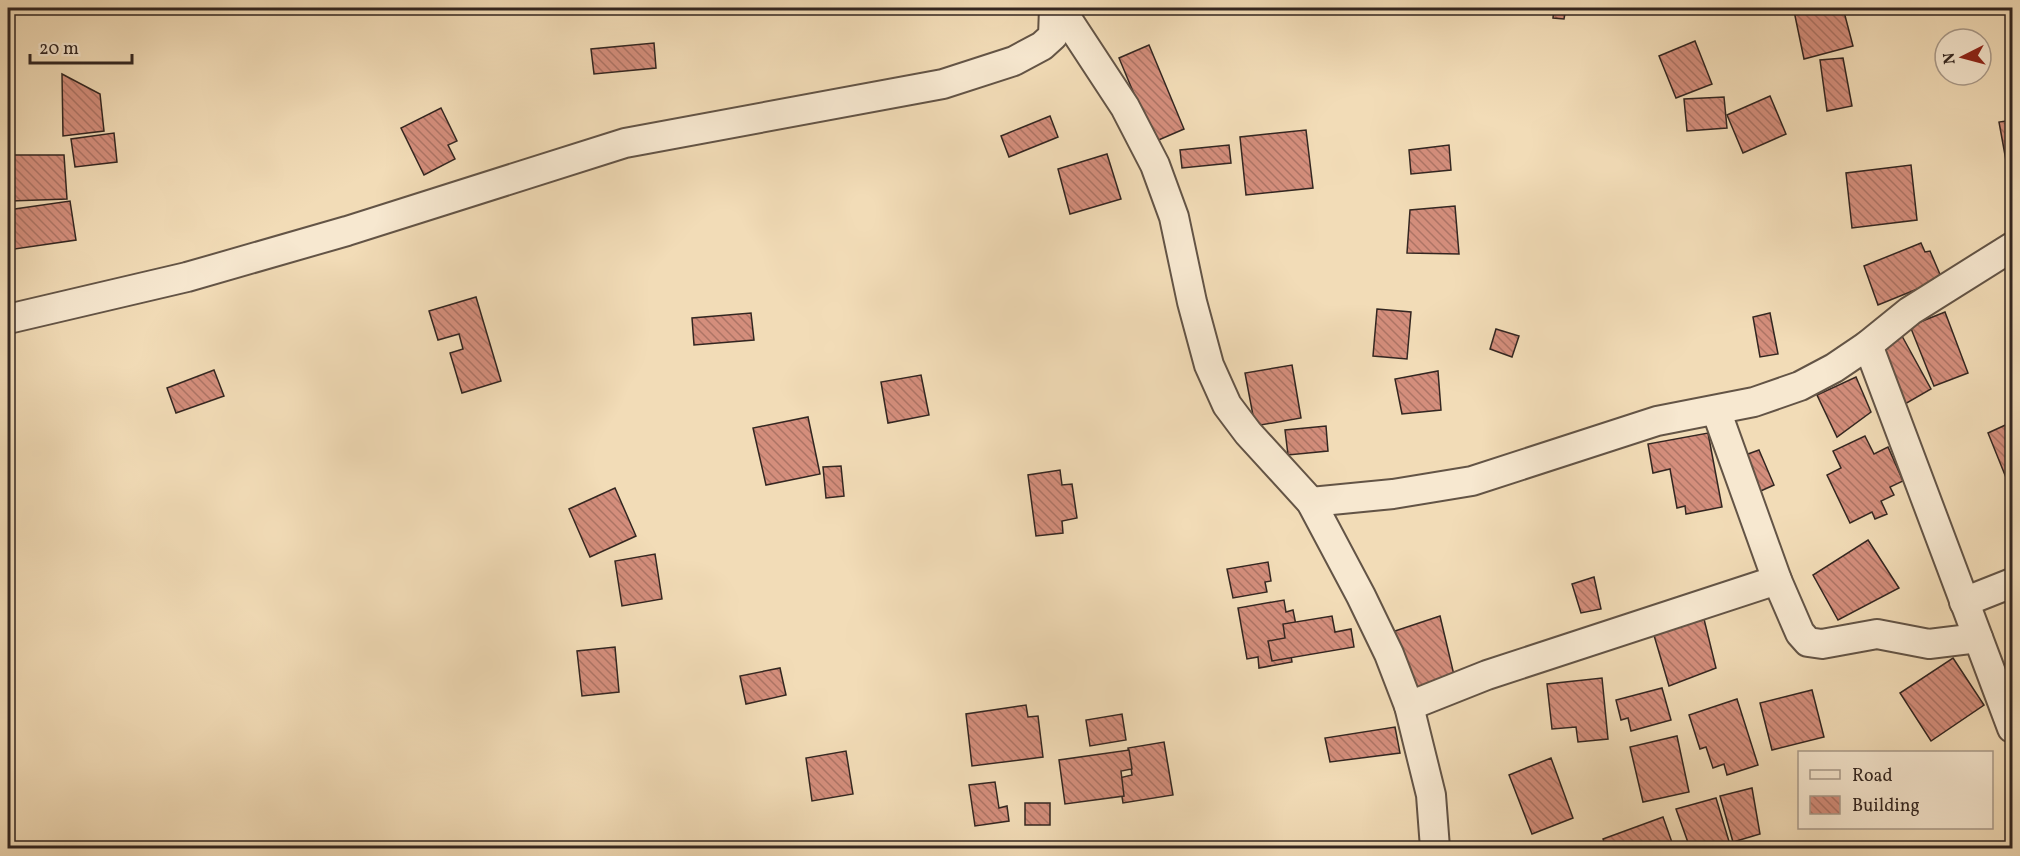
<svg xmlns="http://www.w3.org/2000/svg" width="2020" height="856" font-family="Vollkorn,serif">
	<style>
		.building { fill: url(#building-back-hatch); stroke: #332621; stroke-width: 1.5 }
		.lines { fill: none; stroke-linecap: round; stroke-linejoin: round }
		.street-casing { stroke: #635446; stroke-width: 32 }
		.street { stroke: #f7e8d0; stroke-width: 28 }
	</style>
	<defs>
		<pattern id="building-back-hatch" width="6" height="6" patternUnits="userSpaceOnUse" patternTransform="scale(1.5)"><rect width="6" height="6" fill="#d48e7c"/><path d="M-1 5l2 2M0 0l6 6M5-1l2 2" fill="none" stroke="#ad7465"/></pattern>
	</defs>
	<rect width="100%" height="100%" fill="#f2dcb7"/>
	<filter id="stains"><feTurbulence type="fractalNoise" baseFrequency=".00333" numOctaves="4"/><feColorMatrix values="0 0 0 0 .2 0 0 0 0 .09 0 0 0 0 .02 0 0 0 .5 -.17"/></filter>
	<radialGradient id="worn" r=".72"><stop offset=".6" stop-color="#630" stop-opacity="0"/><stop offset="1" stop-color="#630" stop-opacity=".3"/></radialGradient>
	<g class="building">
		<path d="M1554,8h12l-2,11 -11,-1z"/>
		<path d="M1808,8h35l10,38 -49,13 -10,-48z"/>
		<path d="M1695,41l17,43 -36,14 -17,-42z"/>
		<path d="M654,43l2,25 -62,6 -3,-25z"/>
		<path d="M1149,45l35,84 -30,13 -35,-84z"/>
		<path d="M1843,58l9,48 -25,5 -7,-51z"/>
		<path d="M62,74l38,20 4,37 -41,5z"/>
		<path d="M1770,96l16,38 -43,19 -16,-38z"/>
		<path d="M1724,97l3,31 -40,3 -3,-32z"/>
		<path d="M441,108l16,33 -9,4 7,14 -31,16 -23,-47z"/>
		<path d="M1050,116l8,21 -49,20 -8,-21z"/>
		<path d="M2012,120v45l-5,1 -8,-44z"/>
		<path d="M1306,130l7,58 -67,7 -6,-58z"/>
		<path d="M114,133l3,29 -42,5 -4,-28z"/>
		<path d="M1229,145l2,18 -49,5 -2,-18z"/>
		<path d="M1449,145l2,25 -40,4 -2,-24z"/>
		<path d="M1107,154l14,45 -51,15 -12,-45z"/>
		<path d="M11,155h53l3,44 -56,2z"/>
		<path d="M1911,165l6,55 -65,8 -6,-55z"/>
		<path d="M70,201l6,39 -68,10v-40z"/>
		<path d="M1455,206l4,48 -52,-1 3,-43z"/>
		<path d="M1921,243l4,9 5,-1 12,28 -64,26 -14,-39z"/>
		<path d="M476,297l25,84 -39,12 -12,-40 13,-4 -4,-15 -21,6 -9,-29z"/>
		<path d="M1377,309l34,3 -4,47 -34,-3z"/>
		<path d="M1945,312l23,61 -34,13 -24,-60z"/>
		<path d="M751,313l3,27 -60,5 -2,-27z"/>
		<path d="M1770,313l8,41 -18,3 -7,-40z"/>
		<path d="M1496,329l23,7 -7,21 -22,-8z"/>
		<path d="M1902,336l29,53 -26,15 -29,-54z"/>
		<path d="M1292,365l9,53 -46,8 -10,-53z"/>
		<path d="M214,370l10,26 -48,17 -9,-25z"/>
		<path d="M1438,371l3,39 -39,4 -7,-35z"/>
		<path d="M921,375l8,40 -41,8 -7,-41z"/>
		<path d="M1856,377l15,35 -34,25 -20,-42z"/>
		<path d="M808,417l12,57 -54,11 -13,-57z"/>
		<path d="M2012,422v56l-5,2 -19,-47z"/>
		<path d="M1326,426l2,25 -40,4 -3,-25z"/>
		<path d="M1708,433l14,74 -36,7 -1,-8 -8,2 -7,-39 -17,4 -5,-29z"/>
		<path d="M1865,436l9,18 14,-7 15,34 -13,6 4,8 -13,6 6,13 -12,5 -3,-7 -22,11 -23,-48 14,-7 -8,-17z"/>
		<path d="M1759,450l15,35 -20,9 -17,-36z"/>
		<path d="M841,466l3,30 -18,2 -3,-31z"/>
		<path d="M1060,470l2,15 10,-1 5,34 -15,3 1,12 -27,3 -8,-61z"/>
		<path d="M615,488l21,48 -46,21 -21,-48z"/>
		<path d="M1868,540l31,48 -61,32 -25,-45z"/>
		<path d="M655,554l7,45 -40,7 -7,-45z"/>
		<path d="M1268,562l3,19 -6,1 2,10 -34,6 -6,-29z"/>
		<path d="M1594,577l7,32 -20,4 -9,-29z"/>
		<path d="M1284,600l2,12 7,-2 4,20 -10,2 5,30 -33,6 -1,-11 -11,2 -9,-51z"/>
		<path d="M1703,615l13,53 -47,18 -16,-54z"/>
		<path d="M1332,616l3,16 16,-3 3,18 -82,14 -4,-20 17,-3 -2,-14z"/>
		<path d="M1440,616l14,59 -42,17 -20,-60z"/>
		<path d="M615,647l4,45 -37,4 -5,-45z"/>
		<path d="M1953,658l31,47 -53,36 -31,-48z"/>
		<path d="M780,668l6,27 -40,9 -6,-28z"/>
		<path d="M1602,678l6,61 -30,3 -2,-15 -24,2 -5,-45z"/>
		<path d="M1662,688l9,32 -40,11 -3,-13 -7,2 -5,-20z"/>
		<path d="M1812,690l12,47 -52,13 -12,-47z"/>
		<path d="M1737,699l21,66 -31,10 -3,-11 -11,4 -7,-21 -6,2 -11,-34z"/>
		<path d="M1026,705l2,12 10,-1 5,41 -71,9 -6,-52z"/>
		<path d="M1122,714l4,26 -36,6 -4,-26z"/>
		<path d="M1395,727l5,26 -70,9 -5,-24z"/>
		<path d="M1677,736l12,56 -46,10 -13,-55z"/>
		<path d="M1164,742l9,53 -50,8 -4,-25 13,-3 -4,-27z"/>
		<path d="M1129,750l3,19 -11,2 3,25 -59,8 -6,-44z"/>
		<path d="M846,751l7,43 -41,7 -6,-43z"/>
		<path d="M1551,758l22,60 -41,16 -23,-59z"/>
		<path d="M995,782l4,26 8,-2 2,15 -34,5 -6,-41z"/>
		<path d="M1752,788l8,46 -27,8 -13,-46z"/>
		<path d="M1716,798l15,50h-41l-14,-39z"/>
		<path d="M2012,798v30l-6,-2z"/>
		<rect x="1025" y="803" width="25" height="22"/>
		<path d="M1663,817l11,31h-68l-3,-9z"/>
	</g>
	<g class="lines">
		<g class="street-casing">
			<g id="street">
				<path d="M1060,8l65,99 30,58 19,52 18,85 17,63 18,40 21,28 63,69 50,94 28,58 20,52 22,89 4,53"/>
				<path d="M8,319l179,-42 160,-46 278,-88 318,-59 71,-23 28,-15 11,-10 1,-28"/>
				<path d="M1868,345l144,383"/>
				<path d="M1716,410l61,170 23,53 8,9 14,2 55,-10 52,10 49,-6"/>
				<path d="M1311,502l82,-8 79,-13 185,-60 97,-19 46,-16 34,-18 34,-23 42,-34 102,-64"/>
				<path d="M1964,602l48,-19"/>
				<path d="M1409,706l78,-31 290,-95"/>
			</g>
		</g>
		<use href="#street" class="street"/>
	</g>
	<rect width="2020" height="856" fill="none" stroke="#f2dcb7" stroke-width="30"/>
	<rect x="9" y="9" width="2002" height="838" fill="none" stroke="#332621" stroke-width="3"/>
	<rect x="15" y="15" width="1990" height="826" fill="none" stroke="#332621" stroke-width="1.5"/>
	<rect x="1798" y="751" width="195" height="78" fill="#f7e8d0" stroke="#a99a8a" stroke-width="1.5"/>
	<rect x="1810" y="770" width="30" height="9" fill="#f7e8d0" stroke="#a99a8a" stroke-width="1.5"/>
	<text x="1852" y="781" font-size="18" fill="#332621">Road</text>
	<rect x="1810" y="796" width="30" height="18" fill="url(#building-back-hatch)" stroke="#a99a8a" stroke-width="1.5"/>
	<text x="1852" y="811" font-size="18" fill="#332621">Building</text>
	<g transform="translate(1963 57) rotate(264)"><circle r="28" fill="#f7e8d0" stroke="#a99a8a" stroke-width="1.5"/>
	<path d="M0-4.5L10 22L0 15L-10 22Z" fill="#8f2418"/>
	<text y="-9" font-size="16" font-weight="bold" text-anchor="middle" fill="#332621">N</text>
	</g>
	<path d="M30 54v9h102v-9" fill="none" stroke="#332621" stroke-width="3"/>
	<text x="39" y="54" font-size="18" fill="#332621" stroke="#f7e8d0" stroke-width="4.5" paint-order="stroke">20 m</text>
	<rect width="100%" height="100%" filter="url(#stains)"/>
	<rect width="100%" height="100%" fill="url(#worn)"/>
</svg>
